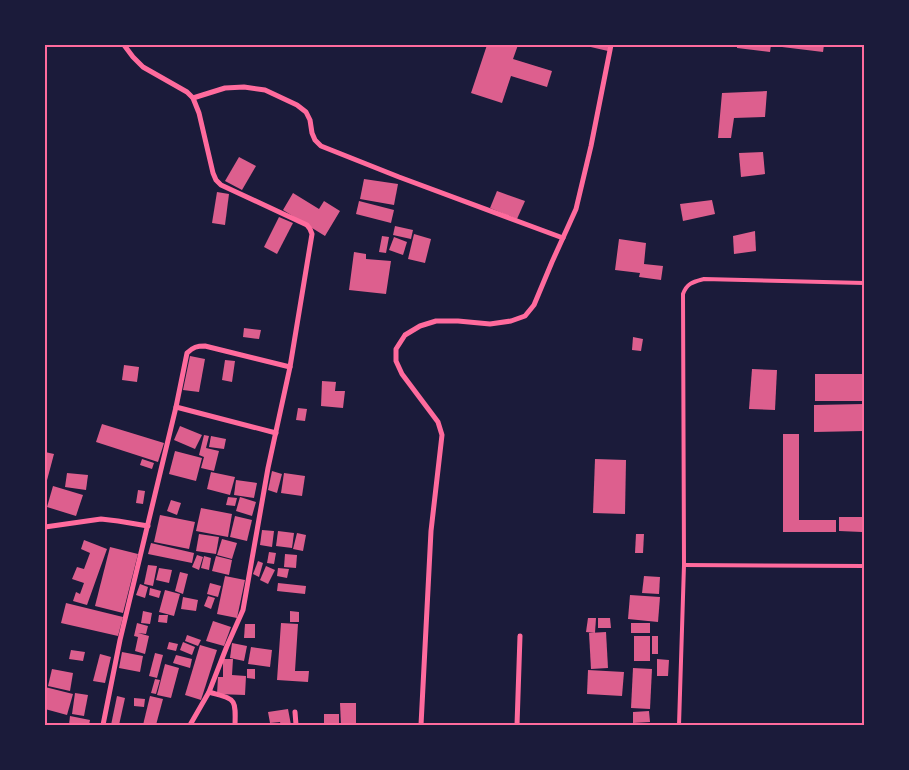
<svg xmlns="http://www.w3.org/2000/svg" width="909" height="770" font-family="'Fira Sans',sans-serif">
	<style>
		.building { fill: #dd5f8e }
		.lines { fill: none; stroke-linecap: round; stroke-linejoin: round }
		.service { stroke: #ff6b9d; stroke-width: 4 }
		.minor { stroke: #ff6b9d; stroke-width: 5 }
		.neatline { fill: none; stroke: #ff6b9d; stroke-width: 2 }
	</style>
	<rect width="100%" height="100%" fill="#1b1b3a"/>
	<g class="building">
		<path d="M487,45h31l-5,14 39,12 -5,16 -36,-11 -9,27 -31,-10z"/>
		<path d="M582,45h27l-1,6z"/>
		<path d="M737,45h34l-1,7 -33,-4z"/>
		<path d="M782,45h42l-1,7 -41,-5z"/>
		<path d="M767,91l-2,26 -31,1 -3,20h-13l4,-45z"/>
		<path d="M763,152l2,22 -24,3 -2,-24z"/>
		<path d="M239,157l17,9 -14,24 -17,-9z"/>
		<path d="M364,179l34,5 -4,21 -34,-6z"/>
		<path d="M497,191l28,10 -8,18 -27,-11z"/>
		<path d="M217,192l12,2 -4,31 -13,-2z"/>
		<path d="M293,193l26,16 5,-8 16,10 -15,25 -42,-26z"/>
		<path d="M712,200l3,14 -32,7 -3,-17z"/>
		<path d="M359,201l35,9 -3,13 -35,-9z"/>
		<path d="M279,217l14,6 -16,31 -13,-7z"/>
		<path d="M395,226l18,4 -2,9 -18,-4z"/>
		<path d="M755,231l1,20 -22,3 -1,-18z"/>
		<path d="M414,234l17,5 -6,24 -17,-4z"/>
		<path d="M382,236l7,1 -3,16 -7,-1z"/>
		<path d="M394,237l13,5 -4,13 -14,-5z"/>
		<path d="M619,239l27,4 -2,21 19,2 -2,14 -22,-3 1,-4 -25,-3z"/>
		<path d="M354,252l12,2v5l25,2 -5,33 -37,-4z"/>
		<path d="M244,328l17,2 -2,9 -16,-2z"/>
		<path d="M633,337l10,2 -2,12 -9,-1z"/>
		<path d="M190,356l15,3 -6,33 -16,-2z"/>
		<path d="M225,360l10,1 -3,21 -10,-2z"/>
		<path d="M124,365l15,2 -2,15 -15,-2z"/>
		<path d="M752,369l25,1 -2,40 -26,-1z"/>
		<rect x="815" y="374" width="49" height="27"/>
		<path d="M322,381l14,1 -1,9h10l-2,17 -22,-2z"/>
		<path d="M864,404v27l-50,1v-27z"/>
		<path d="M298,408l9,1 -2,12 -9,-1z"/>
		<path d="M102,424l62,19 -6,19 -62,-20z"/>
		<path d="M180,426l22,9 -7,14 -21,-9z"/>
		<path d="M783,434h16v86h37v12h-53z"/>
		<path d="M204,435l5,1 -3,12 13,3 -5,20 -13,-3 3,-11 -5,-2z"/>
		<path d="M211,436l15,3 -2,10 -15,-2z"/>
		<path d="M175,451l27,7 -6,23 -27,-7z"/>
		<path d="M45,452l9,2 -8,30h-1z"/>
		<path d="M142,459l12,4 -2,6 -12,-4z"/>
		<path d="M595,459l31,1 -1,54 -32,-1z"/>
		<path d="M272,471l10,3 -5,19 -9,-3z"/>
		<path d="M211,472l24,5 -5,18 -23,-6z"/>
		<path d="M67,473l21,2 -2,15 -21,-3z"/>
		<path d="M284,473l21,3 -3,20 -21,-3z"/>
		<path d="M236,480l21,3 -3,15 -20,-3z"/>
		<path d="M53,486l30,9 -7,21 -29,-9z"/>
		<path d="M138,490l7,1 -2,13 -7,-1z"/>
		<path d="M228,497l9,1 -2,8 -9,-1z"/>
		<path d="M240,497l16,5 -4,14 -16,-5z"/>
		<path d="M171,500l10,3 -4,12 -10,-4z"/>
		<path d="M201,508l31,6 -4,23 -32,-6z"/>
		<path d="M160,515l35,7 -6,27 -35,-7z"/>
		<path d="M235,516l17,4 -5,21 -17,-4z"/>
		<path d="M839,517h23v15l-23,-1z"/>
		<path d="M262,530l12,1 -2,16 -12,-2z"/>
		<path d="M278,531l16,2 -2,15 -16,-2z"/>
		<path d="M297,533l9,2 -3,16 -10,-2z"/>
		<path d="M199,534l20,3 -3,17 -20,-3z"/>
		<path d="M636,534h8l-1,19h-8z"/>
		<path d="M222,539l15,4 -5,16 -15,-4z"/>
		<path d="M84,540l23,9 -20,56 -14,-4 3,-9 4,2 4,-11 -12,-4 5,-12 7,2 6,-16 -9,-4z"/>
		<path d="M151,543l43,10 -2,10 -44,-9z"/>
		<path d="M110,547l28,7 -15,59 -28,-7z"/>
		<path d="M269,552l7,1 -2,11 -7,-1z"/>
		<path d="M285,554l12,1 -1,13 -12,-1z"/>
		<path d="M197,555l6,2 -4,13 -7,-3z"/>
		<path d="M204,556l7,2 -2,12 -8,-2z"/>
		<path d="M216,556l16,4 -3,15 -17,-4z"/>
		<path d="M258,561l5,2 -4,14 -6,-3z"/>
		<path d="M148,565l9,1 -4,20 -9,-2z"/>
		<path d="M266,566l9,4 -7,14 -8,-4z"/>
		<path d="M159,568l13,2 -3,13 -13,-3z"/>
		<path d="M278,568l11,1 -2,9 -10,-2z"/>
		<path d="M180,572l8,2 -5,20 -8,-3z"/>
		<path d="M225,576l20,4 -8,38 -20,-4z"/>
		<path d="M644,576l16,1 -1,17 -17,-1z"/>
		<path d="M210,583l11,3 -3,11 -11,-3z"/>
		<path d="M278,583l28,3 -1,8 -28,-3z"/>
		<path d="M140,584l8,3 -3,11 -9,-3z"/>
		<path d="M150,588l11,3 -2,7 -10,-3z"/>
		<path d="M165,590l15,4 -6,22 -15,-4z"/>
		<path d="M630,595l30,2 -2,25 -30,-3z"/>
		<path d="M208,596l7,2 -4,11 -7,-3z"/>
		<path d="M183,597l15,3 -2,11 -15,-2z"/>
		<path d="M66,603l57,14 -5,19 -57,-13z"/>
		<path d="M143,611l9,2 -2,11 -9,-1z"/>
		<path d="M290,611l9,1v10h-9z"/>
		<path d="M159,615h9l-1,8 -9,-1z"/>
		<path d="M588,618h8l-1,15 -9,-1z"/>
		<path d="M598,618h12l1,10h-13z"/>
		<path d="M213,621l18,6 -7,19 -18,-5z"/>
		<path d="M137,623l11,3 -2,8 -8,-1 11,3 -4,18 -10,-3 3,-14 -4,-1z"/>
		<path d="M281,623l17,1 -3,47h14l-1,11 -31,-2z"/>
		<rect x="631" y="623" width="19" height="10"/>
		<path d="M245,624h10v14h-11z"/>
		<path d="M606,632l2,36 -17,1 -2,-36z"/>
		<path d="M187,635l14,5 -3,6 -13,-5z"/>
		<rect x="634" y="636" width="16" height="25"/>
		<rect x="652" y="636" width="6" height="18"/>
		<path d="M169,642l9,2 -2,7 -9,-2z"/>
		<path d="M183,642l12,5 -3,8 -12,-5z"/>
		<path d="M232,643l15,3 -3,15 -14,-3z"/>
		<path d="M200,645l17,5 -16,50 -16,-5z"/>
		<path d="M251,647l21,3 -2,17 -22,-3z"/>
		<path d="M71,650l14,2 -2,9 -14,-2z"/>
		<path d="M122,652l21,4 -3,16 -21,-4z"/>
		<path d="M155,653l8,2 -6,23 -8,-2z"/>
		<path d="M100,654l11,3 -6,26 -12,-2z"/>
		<path d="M176,655l16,4 -2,9 -17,-5z"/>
		<path d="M223,659h10l-1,16 14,1 -1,19 -28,-1 1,-17h5z"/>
		<path d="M657,659l12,1 -1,16h-11z"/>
		<path d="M165,664l14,4 -8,30 -14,-3z"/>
		<path d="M633,668l19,1 -2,40 -19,-1z"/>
		<path d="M52,669l21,4 -3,18 -22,-5z"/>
		<path d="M247,669h8v10l-8,-1z"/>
		<path d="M588,670l36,2 -2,24 -35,-2z"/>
		<path d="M155,679l5,1 -4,14 -5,-1z"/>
		<path d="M45,687l28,7 -6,21 -22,-6z"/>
		<path d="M75,693l13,2 -4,21 -12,-2z"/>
		<path d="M117,696l8,2 -6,27h-8z"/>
		<path d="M150,696l13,3 -7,26h-13z"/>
		<path d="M134,698l11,1 -1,8 -10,-1z"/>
		<path d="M340,703h16v22h-15z"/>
		<path d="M288,709l3,16h-10l-1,-3 -10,1 -2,-11z"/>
		<path d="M649,711l1,11 -17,1v-11z"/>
		<rect x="324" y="714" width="15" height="10"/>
		<path d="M70,716l20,4 -1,5h-20z"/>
	</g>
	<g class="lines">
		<g class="service">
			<path d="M684,565l180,1"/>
			<path d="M679,725l5,-160 -1,-271c4,-11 10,-12 21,-15l160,4"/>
		</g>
		<g class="minor">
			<path d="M124,45l9,12 10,10 44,25 6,6 6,15 14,60 3,7 5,5 86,40 3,4 2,5 -22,133 -22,101 -25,142 -16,36 -18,46 -19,33"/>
			<path d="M193,98l32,-10 19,-1 21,3 32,15 9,7 4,8 2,13 3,7 6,6 78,31 164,61"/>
			<path d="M176,407l100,26"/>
			<path d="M45,527l56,-8 17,2 30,5"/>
			<path d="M209,692c26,8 27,5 26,33"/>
			<path d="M295,712l1,13"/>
			<path d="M103,725l17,-85 56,-233 11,-54c6,-6 10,-7 18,-7l85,21"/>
			<path d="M421,725l10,-194 11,-96 -4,-13 -36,-48 -6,-13v-12l9,-14 15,-9 16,-5h22l32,3 21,-3 14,-5 9,-11 18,-43 24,-53 15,-63 20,-101"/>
			<path d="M517,725l3,-89"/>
		</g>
	</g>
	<rect width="909" height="770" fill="none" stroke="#1b1b3a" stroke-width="92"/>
	<rect x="46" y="46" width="817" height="678" class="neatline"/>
</svg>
